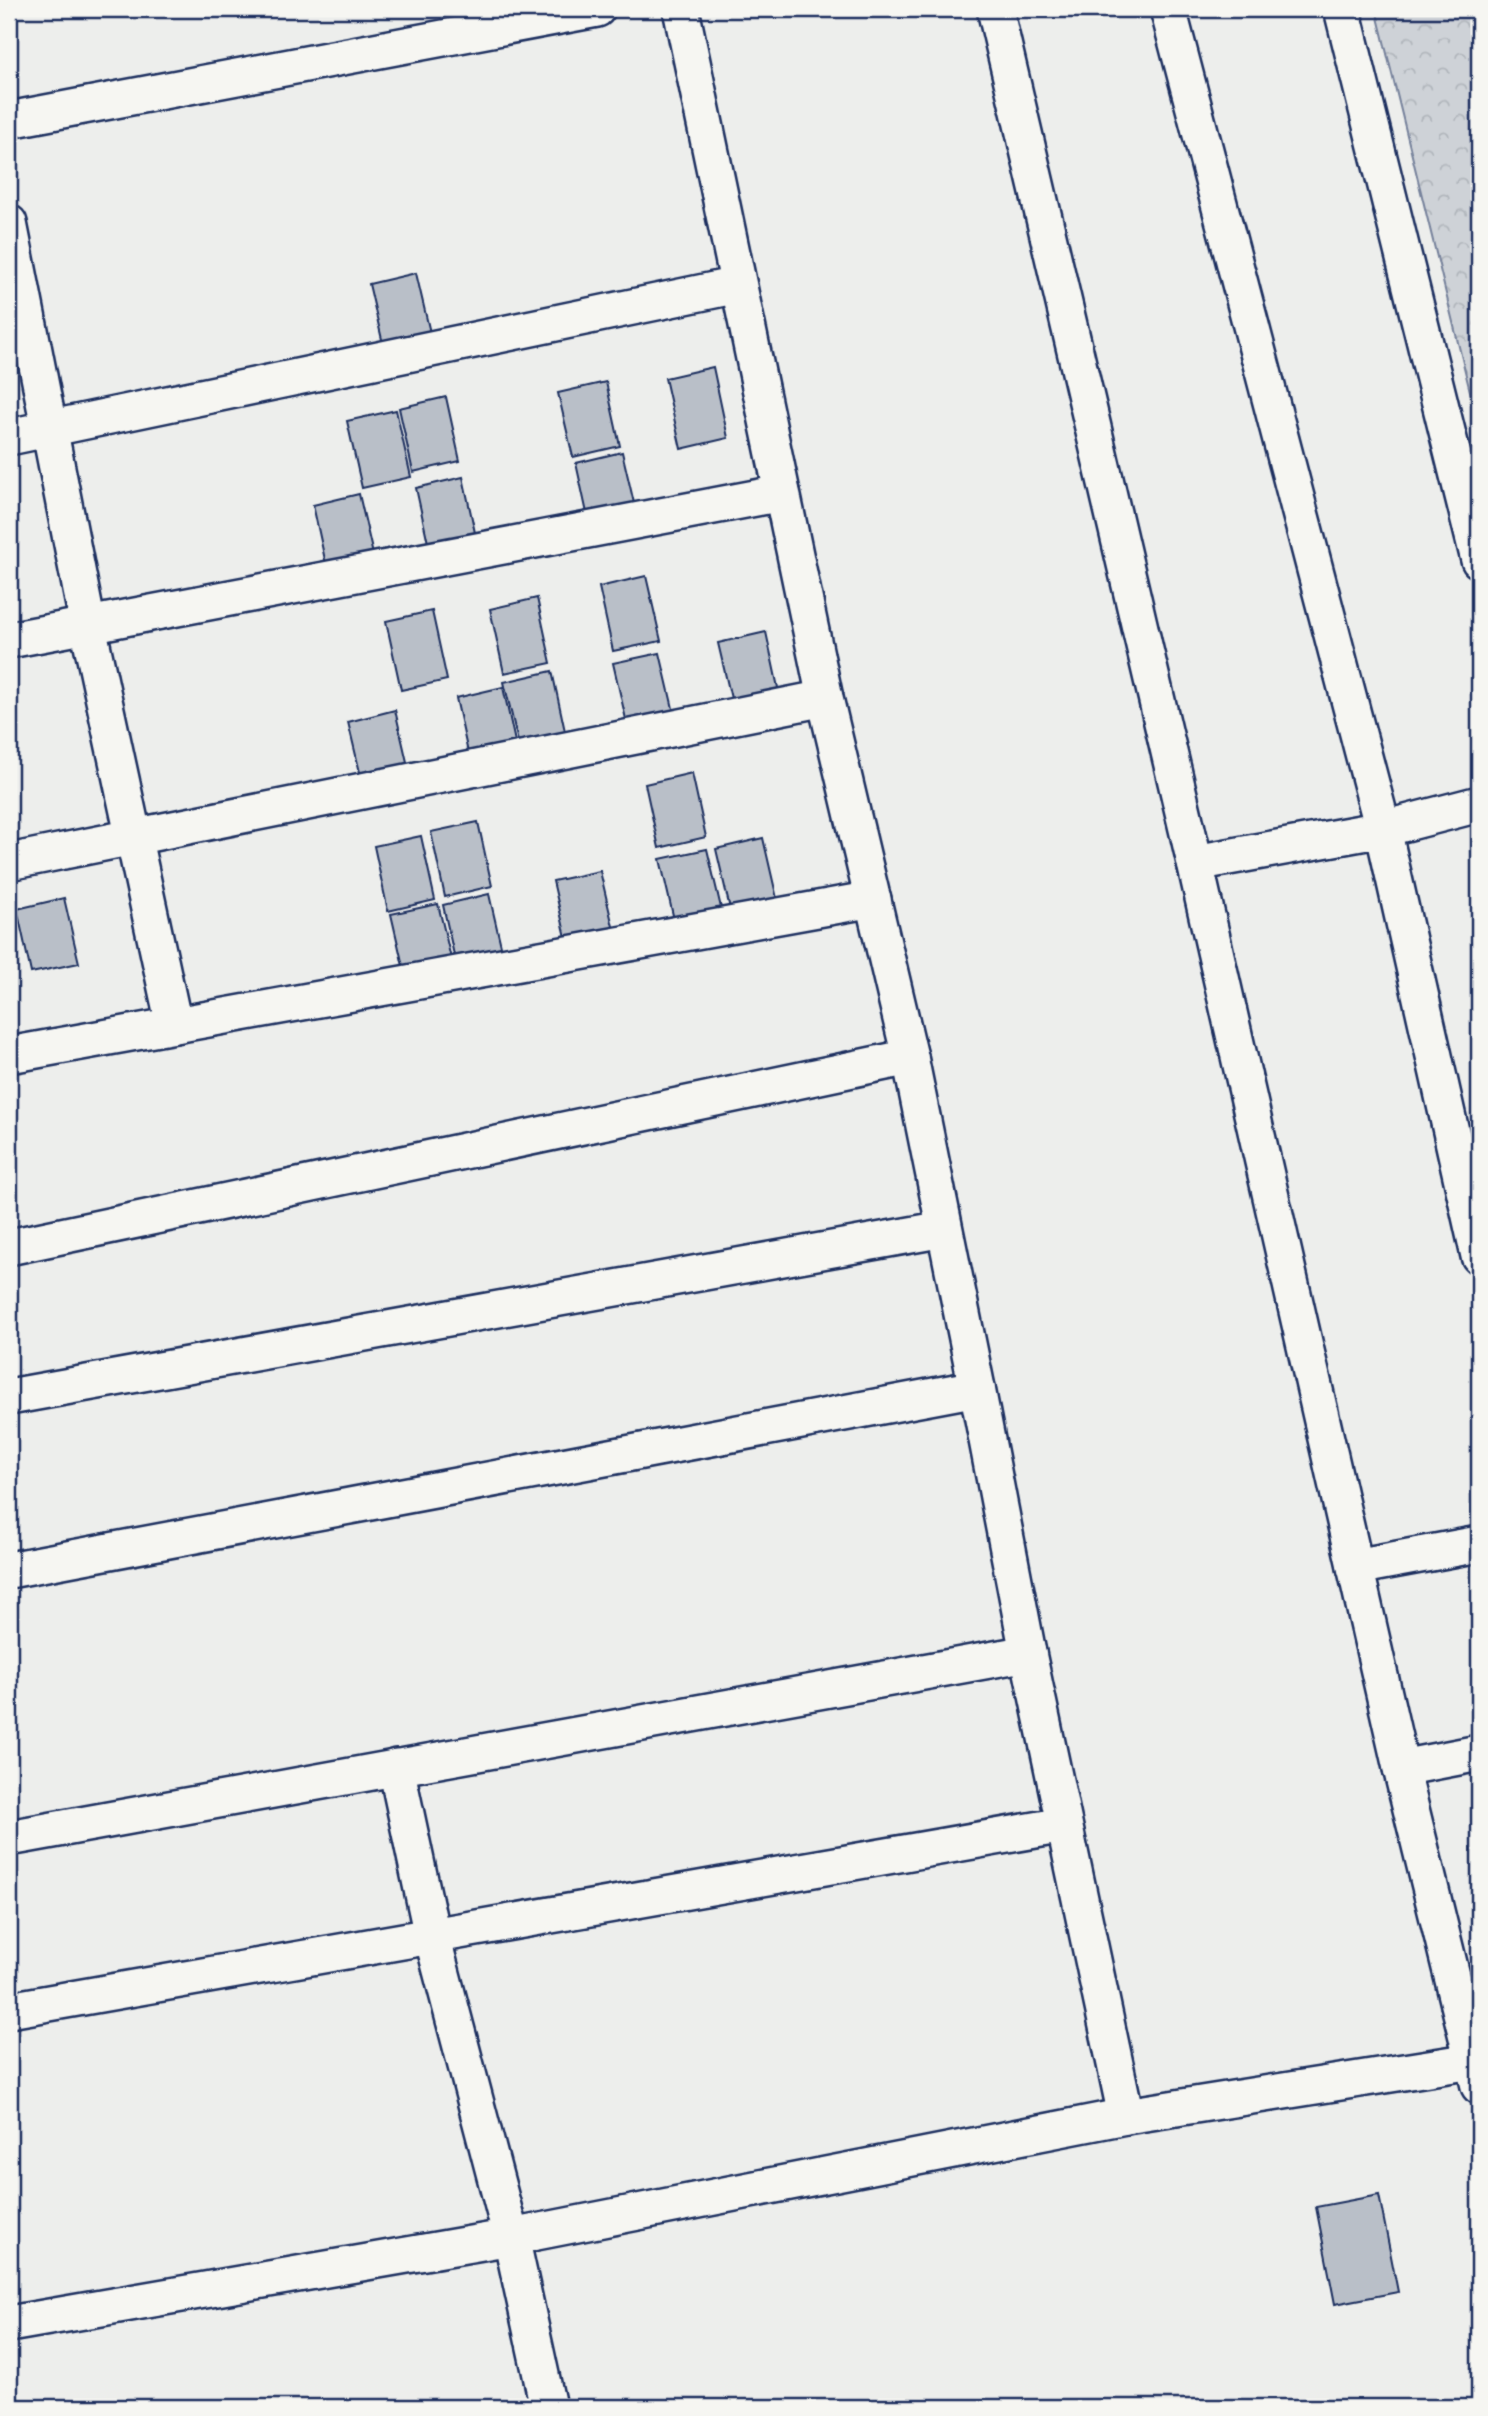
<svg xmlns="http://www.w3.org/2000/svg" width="1488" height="2416" font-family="'Playpen Sans',sans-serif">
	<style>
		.park { fill: url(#park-crowns); stroke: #74809a; stroke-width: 2 }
		.building { fill: #b9bfc8; stroke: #1b2f5e; stroke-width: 2 }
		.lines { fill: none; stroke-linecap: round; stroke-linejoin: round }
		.street-casing { stroke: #1b2f5e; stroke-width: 40 }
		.street { stroke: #f6f6f2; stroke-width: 35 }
	</style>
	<defs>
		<pattern id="park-crowns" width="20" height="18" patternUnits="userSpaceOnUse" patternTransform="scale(1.75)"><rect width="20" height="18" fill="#ced2d7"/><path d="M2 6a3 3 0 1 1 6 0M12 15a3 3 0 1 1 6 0" fill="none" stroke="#b0b5bb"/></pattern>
	</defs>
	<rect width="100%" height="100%" fill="#edeeec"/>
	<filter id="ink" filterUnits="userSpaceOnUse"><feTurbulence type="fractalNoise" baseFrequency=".0143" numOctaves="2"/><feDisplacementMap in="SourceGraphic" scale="14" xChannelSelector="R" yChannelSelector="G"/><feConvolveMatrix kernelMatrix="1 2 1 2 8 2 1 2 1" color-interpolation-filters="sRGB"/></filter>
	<g filter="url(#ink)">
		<path class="park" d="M1376,9h103v419z"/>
		<g class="building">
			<path d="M416,273l15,64 -47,11 -15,-64z"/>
			<path d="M713,367l15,71 -47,11 -16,-71z"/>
			<path d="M606,382l14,64 -47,11 -15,-64z"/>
			<path d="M446,397l14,64 -47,11 -14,-64z"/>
			<path d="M396,410l15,67 -49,11 -15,-67z"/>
			<path d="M622,452l15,64 -47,11 -14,-64z"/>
			<path d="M463,477l14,65 -47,10 -14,-64z"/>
			<path d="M359,494l15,65 -47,10 -14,-64z"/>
			<path d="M646,576l15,65 -48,10 -14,-64z"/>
			<path d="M537,598l14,65 -47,10 -14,-64z"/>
			<path d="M432,611l15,69 -46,10 -15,-69z"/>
			<path d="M766,632l14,65 -47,10 -15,-64z"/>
			<path d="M660,653l15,64 -47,11 -15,-65z"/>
			<path d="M552,671l14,65 -47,10 -15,-64z"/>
			<path d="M503,687l14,64 -47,11 -14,-64z"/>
			<path d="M395,710l15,65 -47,10 -15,-63z"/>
			<path d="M692,773l14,64 -47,11 -14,-64z"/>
			<path d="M478,822l14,64 -47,11 -14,-65z"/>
			<path d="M421,836l14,64 -47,11 -14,-65z"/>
			<path d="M763,838l15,65 -47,10 -15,-64z"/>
			<path d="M707,849l15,63 -47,12 -15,-65z"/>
			<path d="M600,871l15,64 -47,11 -15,-65z"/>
			<path d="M489,894l15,65 -47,10 -14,-64z"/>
			<path d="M64,898l15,65 -48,10 -14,-64z"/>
			<path d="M438,904l15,63 -47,12 -15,-65z"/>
			<path d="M1379,2195l19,97 -63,12 -19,-97z"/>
		</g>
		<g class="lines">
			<g class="street-casing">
				<g id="street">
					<path d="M681,9l144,689 85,359 67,331 51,265 98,463"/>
					<path d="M995,9l200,854 206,905 78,318"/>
					<path d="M1168,9l215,820 96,427"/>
					<path d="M1342,9l137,551"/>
					<path d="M9,120l588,-111"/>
					<path d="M9,223l79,403 86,399"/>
					<path d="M9,437l729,-152"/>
					<path d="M9,640l773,-147"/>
					<path d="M9,862l816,-164"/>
					<path d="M1195,863l188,-34 96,-25"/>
					<path d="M9,1055l864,-156"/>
					<path d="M9,1247l901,-190"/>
					<path d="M9,1397l935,-168"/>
					<path d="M1355,1567l124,-23"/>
					<path d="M9,1570l968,-182"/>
					<path d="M396,1767l36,169 79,301 37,170"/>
					<path d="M1401,1768l78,-15"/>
					<path d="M9,1838l1019,-185"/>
					<path d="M9,2010l1055,-185"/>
					<path d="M9,2324l502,-87 615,-121 353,-56"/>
				</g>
			</g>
			<use href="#street" class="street"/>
		</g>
	</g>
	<rect width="1488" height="2416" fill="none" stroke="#f6f6f2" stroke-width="35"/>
	<rect x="18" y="18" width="1453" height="2381" fill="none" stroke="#1b2f5e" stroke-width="2.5" filter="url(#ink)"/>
</svg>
